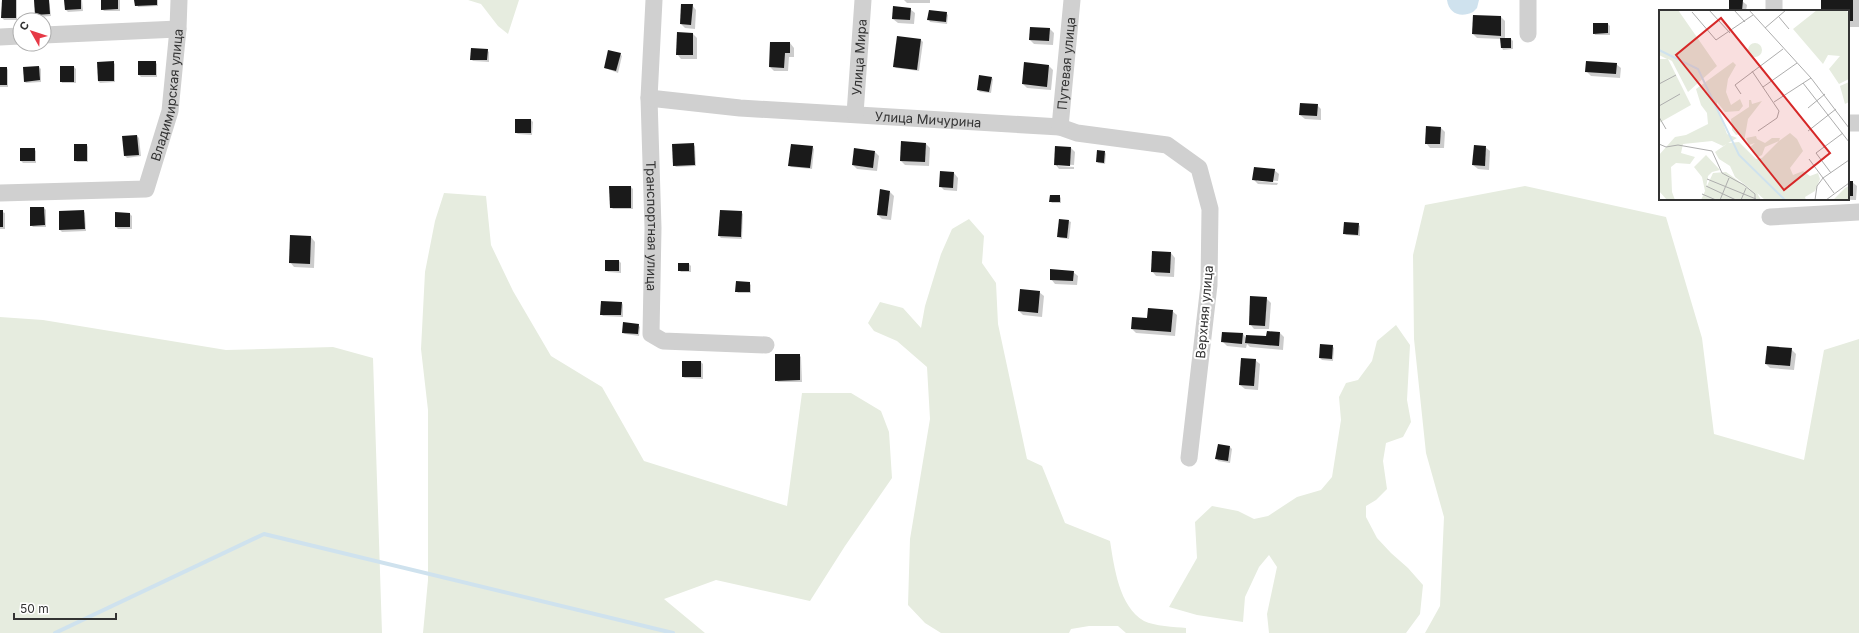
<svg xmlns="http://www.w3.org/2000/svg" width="1859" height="633" font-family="Inter,sans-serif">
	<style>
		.green { fill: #e6ecdf }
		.water { fill: #cfe2ee }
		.shadow { fill: #0003 }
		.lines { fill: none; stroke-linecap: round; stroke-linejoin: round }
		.stream { stroke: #cfe2ee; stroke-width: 4 }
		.building { fill: #1a1a1a }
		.minor { stroke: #d0d0d0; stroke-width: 17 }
		.labels { text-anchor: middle; stroke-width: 4; stroke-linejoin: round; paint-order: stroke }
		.street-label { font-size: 13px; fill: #333; stroke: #fff }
		.inset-river { fill: none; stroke: #cfe2ee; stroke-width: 2 }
		.inset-road { fill: none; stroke: #adadad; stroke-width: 1 }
		.view { fill: #d62828; fill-opacity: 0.15; stroke: #d62828; stroke-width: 2 }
		.inset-edge { fill: none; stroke: #333; stroke-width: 2 }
	</style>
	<rect width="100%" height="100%" fill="#fff"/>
	<g class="green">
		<path d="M468,0h51l-11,34 -10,-8 -17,-22z"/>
		<path d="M1525,186l141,31 36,121 12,96 90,26 20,-110 35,-11v294h-434l15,-27 4,-89 -18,-64 -12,-114 -1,-84 12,-50z"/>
		<path d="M444,193l42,3 5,49 22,46 38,65 51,31 42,74 143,45 15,-113h49l30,18 8,21 3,46 -47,68 -35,55 -94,-21 -52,19 41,34h-282l5,-53v-170l-7,-61 4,-77 10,-51z"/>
		<path d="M969,219l15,17 -2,27 14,20 2,41 29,135 15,7 23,57 45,18c4,25 9,66 34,80 10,5 31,6 42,7v5h-60l-8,-7h-29l-18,3 -2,4h-128l-16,-10 -17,-18 2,-66 20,-120 -3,-52 -30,-26 -23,-10 -6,-8 12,-21 23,6 18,20 4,-22 16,-52 11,-25z"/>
		<path d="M0,317l43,3 183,30 107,-3 40,11 9,275h-382z"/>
		<path d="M1396,325l14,20 -3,55 4,22 -8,15 -17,6 -3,18 4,28 -11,11 -10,6v11l11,21 14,15 17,15 15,17 -3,29 -14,19h-137l-2,-19 10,-47 -8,-12 -10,12 -14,30 -2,25 -46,-7 -28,-8 28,-49 -2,-36 17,-16 26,5 16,8 14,-3 29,-19 24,-7 11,-13 9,-57 -2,-23 7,-14 12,-3 14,-19 5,-20z"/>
	</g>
	<path class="water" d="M1447,0h32l-2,8 -4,4c-12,6 -24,2 -26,-12z"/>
	<g class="shadow">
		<path d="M3,0h14v20h-13l-2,-2z"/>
		<path d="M35,0h14l2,16 -13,1 -2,-2z"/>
		<path d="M65,0h17l1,11 -15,1 -2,-2z"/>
		<path d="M102,0h18v11h-16l-2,-2z"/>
		<path d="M135,0h23v6l-20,1z"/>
		<path d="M904,0h26v3h-23z"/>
		<path d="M1730,0l12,1 5,4 -1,6h-16z"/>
		<path d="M1822,0h37v27h-11v14v-30h-26z"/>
		<path d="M692,5l4,5 -1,19 -10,-1 -4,-4z"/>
		<path d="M910,9l5,4 -1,11 -16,-1 -5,-4z"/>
		<path d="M946,13l2,2 -1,9 -17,-2 -1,-2z"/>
		<path d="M1474,16l27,1 4,4v18h6l2,2v8l-10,1 -1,-2 -1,-9 -24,-1 -4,-4z"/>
		<path d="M1608,24l2,2v9h-15l-1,-2z"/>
		<path d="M1050,29l4,4 -1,12 -19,-1 -4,-4z"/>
		<path d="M693,34l4,4v21h-16l-4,-5z"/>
		<path d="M921,40l2,2 -4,29 -23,-3 -2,-2z"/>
		<path d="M790,43l4,5v9h-5l-1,14h-14l-4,-4z"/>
		<path d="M487,50l2,2v10l-16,-1 -2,-2z"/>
		<path d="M620,54l2,2 -4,17 -13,-5z"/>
		<path d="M113,62l2,2v18l-15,1 -2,-2z"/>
		<path d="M155,62l2,2v13h-16l-2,-2z"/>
		<path d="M1616,64l5,4 -1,10 -29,-2 -5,-5z"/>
		<path d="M1049,66l4,4 -2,20 -24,-2 -4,-4z"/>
		<path d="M39,67l2,2v13l-15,1 -2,-2z"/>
		<path d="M74,67l2,2v14h-14l-1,-2z"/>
		<path d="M0,68h7l1,2v17h-8z"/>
		<path d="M1848,70l1,1v23h-1z"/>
		<path d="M991,78l2,1 -2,14 -11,-1 -2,-2z"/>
		<path d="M1317,105l4,4v11l-16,-1 -5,-4z"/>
		<path d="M531,120l2,2 -1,13 -14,-1 -2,-1z"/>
		<path d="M1441,128l4,4 -1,16h-14l-4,-5z"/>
		<path d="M137,136l2,2 2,18 -14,2 -2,-2z"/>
		<path d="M902,142l24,2 4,4 -1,18 -24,-1 -4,-4z"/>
		<path d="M693,144l2,2 1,20 -20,1 -2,-2z"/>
		<path d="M87,145l1,2v15h-11l-2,-2z"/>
		<path d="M812,147l2,2 -2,20 -21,-2 -2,-2z"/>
		<path d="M1485,147l5,4 -1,19 -11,-1 -5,-4z"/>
		<path d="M1071,148l4,4 -1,13 -16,-1v2l16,1v2h-15l-4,-5z"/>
		<path d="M34,149l2,2v12h-13l-2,-2z"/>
		<path d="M875,152l4,4 -2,15 -20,-2 -4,-4z"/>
		<path d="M1105,152l1,2 -1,10 -7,-1 -1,-2z"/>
		<path d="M1274,170l5,4 -1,7 -21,-2v2l21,2 -1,2 -19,-1 -5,-5z"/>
		<path d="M954,173l4,5 -1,13 -13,-1 -4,-4z"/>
		<path d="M1848,182h4l5,4 -1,14 -39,-1h31z"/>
		<path d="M631,187l2,2v20h-20l-2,-2z"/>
		<path d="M890,192l4,4 -3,24 -9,-1 -4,-4z"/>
		<path d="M1059,196l2,2v5h-9l-2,-2z"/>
		<path d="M44,208l2,2v17h-13l-2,-2z"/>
		<path d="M0,211l5,2v16h-5z"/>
		<path d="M83,211l2,2 1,18 -24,1 -2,-2z"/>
		<path d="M741,212l2,2 -1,25 -21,-1 -2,-2z"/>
		<path d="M116,213l14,1 2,2v13h-14l-2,-2z"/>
		<path d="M1069,221l2,1 -2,17 -9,-1 -2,-2z"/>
		<path d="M1358,224l2,2v10l-14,-1 -2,-2z"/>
		<path d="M311,237l4,5 -1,26 -20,-1 -4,-5z"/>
		<path d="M1171,253l4,5 -1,19 -18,-1 -4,-5z"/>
		<path d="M606,261h13l2,2v10l-13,-1 -2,-2z"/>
		<path d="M689,264l2,2v6h-10l-2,-2z"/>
		<path d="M1073,272l5,4 -1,9 -22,-1 -4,-5z"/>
		<path d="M749,283l2,2v8h-13l-2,-2z"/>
		<path d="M1039,292l5,4 -2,21 -19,-2 -4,-4z"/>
		<path d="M1266,298l5,5 -2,26h-15l-4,-5z"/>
		<path d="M622,303l1,2v12l-20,-1 -2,-2z"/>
		<path d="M1172,311l5,4 -2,21 -39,-3 -4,-4z"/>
		<path d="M638,325l2,2 -1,9 -14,-2 -2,-1z"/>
		<path d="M1279,332l5,5 -1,13 -33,-3 -3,-3 -1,4 -19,-2 -4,-4 20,-8 3,4 21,-1z"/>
		<path d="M1332,346l2,2 -1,13 -11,-1 -2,-2z"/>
		<path d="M1791,349l5,5 -2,16 -24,-2 -4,-4z"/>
		<path d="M799,355l2,2 1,25h-24l-2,-2z"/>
		<path d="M1255,360l5,4 -2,26 -13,-1 -5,-4z"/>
		<path d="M683,362h18l2,2v15l-18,-1 -2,-1z"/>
		<path d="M1230,447l2,2 -2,14 -12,-2 -1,-2z"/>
	</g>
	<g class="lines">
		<path class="stream" d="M55,633l209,-99 409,99"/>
	</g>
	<g class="building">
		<path d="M2,0h14v18h-15z"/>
		<path d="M34,0h15l1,14 -15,1z"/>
		<path d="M64,0h17v9l-16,1z"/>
		<path d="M101,0h17v9l-17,1z"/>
		<path d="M134,0h23v5l-22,1z"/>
		<path d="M1729,0h14l-1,11h-13z"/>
		<path d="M1821,0h32v21h-5v-10h-27z"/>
		<path d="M681,4h12l-2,21 -11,-1z"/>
		<path d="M893,6l18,2 -1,12 -18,-1z"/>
		<path d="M929,10l18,2 -1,10 -19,-2z"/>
		<path d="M1473,15l28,1v20l-29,-2z"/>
		<path d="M1593,23h15v10l-15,1z"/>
		<path d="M1030,27l20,1 -1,13 -20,-1z"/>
		<path d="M677,32l16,1v22h-17z"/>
		<path d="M897,36l24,3 -4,31 -24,-3z"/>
		<path d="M1500,38h11v10h-10z"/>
		<path d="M770,42h20v11h-5l-1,15 -15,-1z"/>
		<path d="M471,48l17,1 -1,11h-17z"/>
		<path d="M608,50l13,3 -5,18 -12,-3z"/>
		<path d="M114,61v20h-16l-1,-19z"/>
		<rect x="138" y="61" width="18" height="14"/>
		<path d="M1586,61l31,2 -1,11 -31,-2z"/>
		<path d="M1024,62l25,3 -2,22 -25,-3z"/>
		<path d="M39,66l1,14 -16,2 -1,-15z"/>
		<rect x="60" y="66" width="14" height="16"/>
		<rect x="0" y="67" width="7" height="18"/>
		<path d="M979,75l13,2 -3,15 -12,-2z"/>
		<path d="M1300,103l18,1 -1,12 -18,-1z"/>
		<rect x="515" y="119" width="16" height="14"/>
		<path d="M1426,126l15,1 -1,17h-15z"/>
		<path d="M137,135l2,20 -15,1 -2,-20z"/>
		<path d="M901,141l25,2 -1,19 -25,-1z"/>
		<path d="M694,143l1,22 -22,1 -1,-22z"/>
		<rect x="74" y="144" width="13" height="17"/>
		<path d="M791,144l22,2 -3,22 -22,-2z"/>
		<path d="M1474,145l12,1 -1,20 -13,-1z"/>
		<path d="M1055,146l16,1 -1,19 -16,-1z"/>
		<rect x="20" y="148" width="15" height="13"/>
		<path d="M854,148l21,3 -2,17 -21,-3z"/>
		<path d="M1097,150l8,1 -1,12 -8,-1z"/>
		<path d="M1254,167l21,2 -2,13 -21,-2z"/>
		<path d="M940,171l14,1 -1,16 -14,-1z"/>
		<rect x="1848" y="181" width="5" height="15"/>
		<path d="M609,186h22v22h-21z"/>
		<path d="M880,189l10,2 -3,25 -10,-1z"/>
		<path d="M1050,195h10v7h-11z"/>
		<path d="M30,207h14l1,18 -15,1z"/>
		<rect x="0" y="210" width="3" height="17"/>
		<path d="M84,210l1,19 -26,1v-19z"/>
		<path d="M720,210l22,1 -1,26 -23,-1z"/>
		<path d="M115,212l15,1v14h-15z"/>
		<path d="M1059,219l10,1 -2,18 -10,-1z"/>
		<path d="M1344,222l15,1 -1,12 -15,-1z"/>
		<path d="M290,235l21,1 -1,28 -21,-1z"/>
		<path d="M1152,251l19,1 -1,21 -19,-1z"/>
		<rect x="605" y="260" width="14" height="11"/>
		<rect x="678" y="263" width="11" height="8"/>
		<path d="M1050,269l24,2 -1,10 -23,-1z"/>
		<path d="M736,281l14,1v10h-15z"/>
		<path d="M1020,289l20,2 -2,22 -20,-2z"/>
		<path d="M1250,296l17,1 -2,29 -16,-1z"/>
		<path d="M601,301l21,1 -1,13h-21z"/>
		<path d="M1148,308l25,2 -2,22 -40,-3 1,-12 15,1z"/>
		<path d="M623,322l16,2 -1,10 -16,-1z"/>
		<path d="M1267,331l13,1 -1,14 -34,-3 1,-8 20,1z"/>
		<path d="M1222,332l21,1 -1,11 -21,-2z"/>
		<path d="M1320,344l13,1 -1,14 -13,-1z"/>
		<path d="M1767,346l25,2 -2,18 -25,-2z"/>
		<path d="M775,354h25v26l-25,1z"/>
		<path d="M1241,358l15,1 -2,27 -15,-1z"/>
		<rect x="682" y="361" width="19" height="16"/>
		<path d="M1218,444l12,2 -2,15 -13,-2z"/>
	</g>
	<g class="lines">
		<g class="minor">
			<path id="s1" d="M654,0l-5,98 4,130 -2,106 12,7 103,4"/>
			<path d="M1774,11v-11"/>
			<path d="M1528,34v-34"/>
			<path d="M44,35l134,-6"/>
			<path d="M0,37l20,-1"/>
			<path id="s2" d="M649,98l91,10 320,19 17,6 90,12 32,23 11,41 -1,76 -20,173"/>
			<path id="s3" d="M855,114l8,-114"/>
			<path d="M1848,123h11"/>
			<path id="s4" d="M1060,127l12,-127"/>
			<path id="s5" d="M0,193l146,-4 24,-78 8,-82 1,-29"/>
			<path d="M1770,217l89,-5"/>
		</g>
	</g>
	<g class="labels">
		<g class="street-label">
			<text dy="5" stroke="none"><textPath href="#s3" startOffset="57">Улица Мира</textPath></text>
			<text dy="5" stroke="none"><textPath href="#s4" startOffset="64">Путевая улица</textPath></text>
			<text dy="5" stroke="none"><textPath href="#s5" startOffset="243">Владимирская улица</textPath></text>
			<text dy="5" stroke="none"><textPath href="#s2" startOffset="280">Улица Мичурина</textPath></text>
			<text dy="5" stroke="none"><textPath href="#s1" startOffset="226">Транспортная улица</textPath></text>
			<text transform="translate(1204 312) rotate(-85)" y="5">Верхняя улица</text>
		</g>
	</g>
	<g transform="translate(1659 10)">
		<rect width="190" height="190" fill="#fff"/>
		<path d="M1,0h18l39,56 -29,26 -16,-31 -4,-2 23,46 -32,18v-64h8l-8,-4zM158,0h29l3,4v65l-10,5 -10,-15 11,-13 -12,-1 -5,9 -30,-35zM89 40a7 7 0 1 1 14 0a7 7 0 1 1-14 0ZM74,52l3,3 -8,14 -2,13 5,13 9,-6 3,7 -4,5 -14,1 -8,-10v4l10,28 10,4 -14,8 -11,-5 -29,3 -2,9 14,4 -5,7 -14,-1 -5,4 1,25 3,8h-8l-8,-9v-36l16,-18 11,-2 22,-11 -1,-11 -6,-8 -5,-16zM190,72v20l-4,2 -5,-18zM90,90h2l1,4 10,-3 -14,18 -4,23 -4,-8 -4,1 -4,-5 -1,-11 18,-12zM131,123l7,6 6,12 -13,17 3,7 10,-4 7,5 8,-3 2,6 -5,12 -10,6 1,3h-41l-8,-7 4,7h-60l4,-9 -3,-14 -8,-10 12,-12 14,15 -8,2 -4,4 -2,12 7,-15 13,-1 28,20 -19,-15 -5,-11 -11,-7 -4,-7 13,-9 11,-1 17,17 6,-1 17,-17 -14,6 -3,8 -4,2 -8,-10 5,-4 -6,2 -3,-7 10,-2 1,3 8,4 7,-5h8l-1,3zM190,176v14h-16l12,-12z" fill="#e6ecdf"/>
		<path class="inset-river" d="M0,40l39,19 41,86 46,45"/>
		<path class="inset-road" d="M50,0l21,23M75,0l11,12M90,0l62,68 38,50M33,2l24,28 37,-25M120,7l10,12M106,18l21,-18M93,61l27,40 -2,7 -19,13M144,73l46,59M0,74l17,-9M104,77l34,-24M82,84l-6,-9 48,-36M115,92l37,-24M0,96l21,-12M149,98l17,-14M0,107l7,12M149,121l28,-22M0,134l7,3 12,-2 34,6 10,22 22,12 11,9v6M150,149l14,19 -6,8 -2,14M172,163l-15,-20 27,-20M48,169l49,20M47,176l30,14M175,183l-11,-15 26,-18M43,184l14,6M61,190l9,-22M82,190l5,-12M167,190l23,-17"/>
		<path class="view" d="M62,8l109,135 -46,37 -108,-135z"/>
		<rect width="190" height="190" class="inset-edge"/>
	</g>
	<g transform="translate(32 32) rotate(309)"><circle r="19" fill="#ffffff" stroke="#adadad"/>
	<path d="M0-3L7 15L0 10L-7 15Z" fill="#e63946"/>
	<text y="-6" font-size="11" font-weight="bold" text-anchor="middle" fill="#333333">С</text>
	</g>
	<path d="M14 613v6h102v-6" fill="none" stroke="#333333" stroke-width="2"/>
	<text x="20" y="613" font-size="12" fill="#333333" stroke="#ffffff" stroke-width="3" paint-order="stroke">50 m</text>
</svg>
